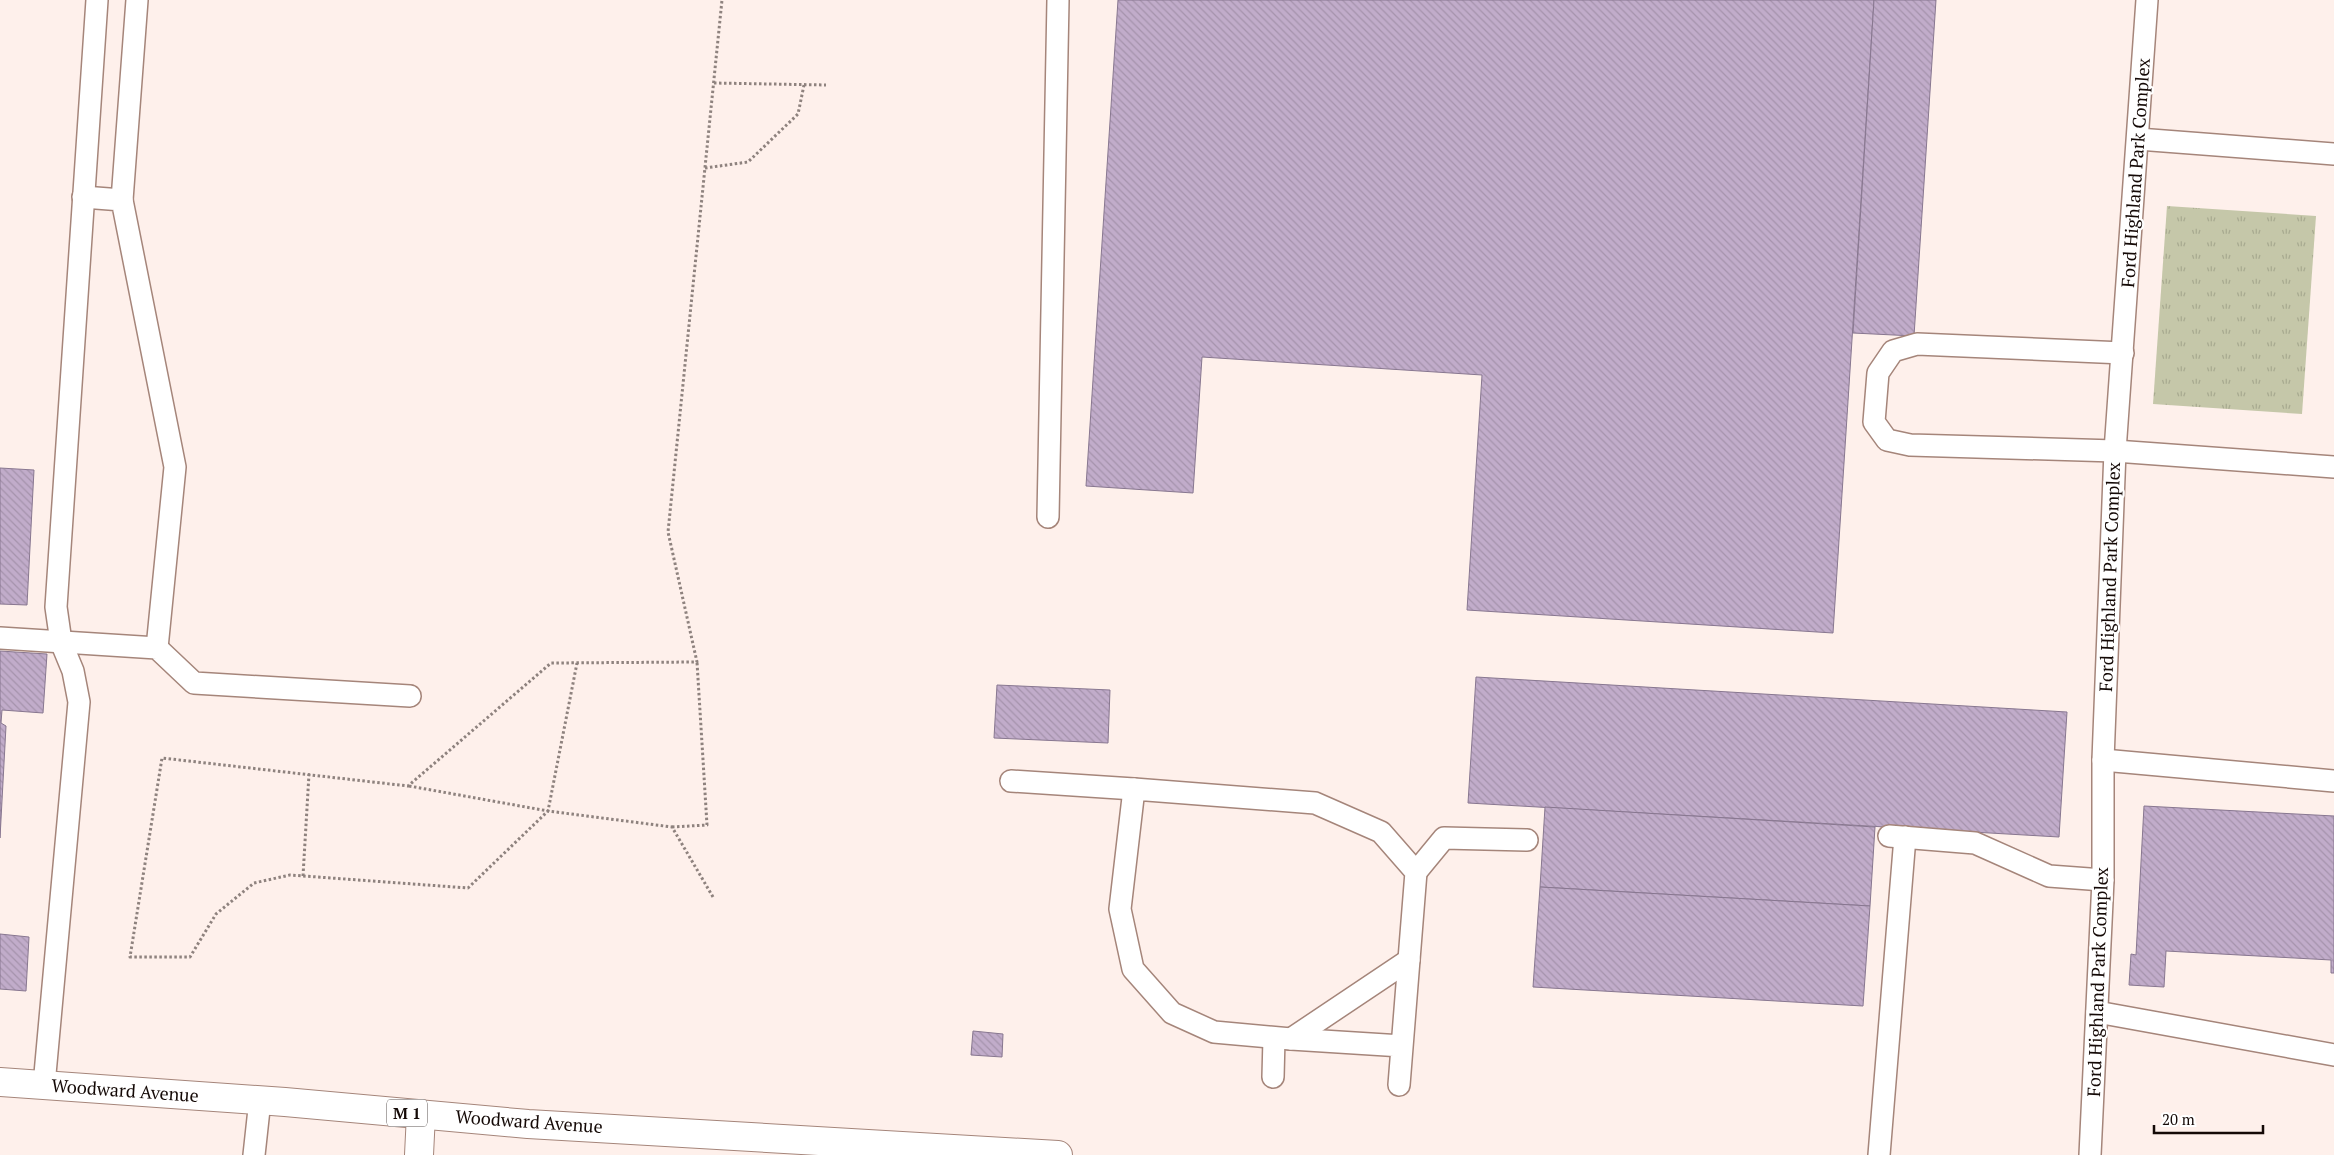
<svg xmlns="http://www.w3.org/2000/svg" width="2334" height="1155" font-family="'PT Serif',serif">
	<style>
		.grass { fill: url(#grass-tufts) }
		.building { fill: url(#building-back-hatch); stroke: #887790 }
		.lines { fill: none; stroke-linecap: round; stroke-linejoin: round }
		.service-casing { stroke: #a5857a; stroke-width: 24 }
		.minor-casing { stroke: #a5857a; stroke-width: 30 }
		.primary-casing { stroke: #a5857a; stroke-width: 30 }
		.path { stroke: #8e827e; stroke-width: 3; stroke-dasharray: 2.5 2.5; stroke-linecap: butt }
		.service { stroke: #fff; stroke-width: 21 }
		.minor { stroke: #fff; stroke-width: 28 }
		.primary { stroke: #fff; stroke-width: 28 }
		.labels { text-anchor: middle; stroke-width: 4.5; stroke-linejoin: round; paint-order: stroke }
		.shield { fill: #fff; stroke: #5a5351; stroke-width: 1 }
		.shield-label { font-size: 16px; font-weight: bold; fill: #140906 }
		.street-label { font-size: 18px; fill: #140906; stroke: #fff }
	</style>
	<defs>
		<pattern id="grass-tufts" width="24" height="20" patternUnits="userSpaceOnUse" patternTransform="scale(1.25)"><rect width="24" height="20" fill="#c5c7a9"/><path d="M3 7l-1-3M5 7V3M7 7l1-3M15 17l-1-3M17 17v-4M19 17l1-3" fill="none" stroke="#a8aa90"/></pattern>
		<pattern id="building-back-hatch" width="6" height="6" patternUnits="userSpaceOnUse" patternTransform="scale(1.25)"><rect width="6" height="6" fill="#c1acca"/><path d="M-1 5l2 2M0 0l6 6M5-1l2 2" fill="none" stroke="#a593ac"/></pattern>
	</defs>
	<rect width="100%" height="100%" fill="#fef0eb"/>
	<path class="grass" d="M2167,206l149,10 -14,198 -149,-10z"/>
	<g class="building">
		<path d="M1118,0h756l-41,633 -366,-23 15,-235 -280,-18 -9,136 -107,-7z"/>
		<path d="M1874,0h62l-22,336 -61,-3z"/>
		<path d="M0,468l34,2 -7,135 -27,-1z"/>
		<path d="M0,651l47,3 -4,59 -41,-3 -1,13 5,3 -6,112z"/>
		<path d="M1476,677l591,35 -8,125 -591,-34z"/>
		<path d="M997,685l113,5 -2,53 -114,-5z"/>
		<path d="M2144,806l190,10v157h-3v-13l-165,-9 -2,36 -35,-2 2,-31 5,1z"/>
		<path d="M1545,807l330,20 -5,79 -330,-19z"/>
		<path d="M1540,887l330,19 -7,100 -330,-19z"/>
		<path d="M0,934l29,3 -3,54 -26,-2z"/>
		<path d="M973,1031l30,3 -1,23 -31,-2z"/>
	</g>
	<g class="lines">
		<g class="service-casing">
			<g id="service">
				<path d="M2138,139l196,15"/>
				<path d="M83,197l39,3 53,267 -18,181"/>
				<path d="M122,200l15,-200"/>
				<path d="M2123,353l-206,-9 -24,7 -15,22 -4,49 13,18 23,5 205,6 219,16"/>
				<path d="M1048,517l10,-517"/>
				<path d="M0,638l157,10 37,35 216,13"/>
				<path d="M2103,760l231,21"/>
				<path d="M1011,781l123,8"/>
				<path d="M1889,836l86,7 74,33 54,4"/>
				<path d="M1416,872l28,-34 83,2"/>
				<path d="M2097,1012l237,43"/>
				<path d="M1291,1039l118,-79"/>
				<path d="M1273,1077l1,-39"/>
				<path d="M44,1085l35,-383 -6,-31 -12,-29 -5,-35 41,-607"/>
				<path d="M1399,1085l17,-213 -35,-40 -66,-29 -181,-14 -14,120 13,60 39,44 42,19 77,7 111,7"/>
				<path d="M254,1155l6,-55"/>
				<path d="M1879,1155l26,-318"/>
				<path d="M2090,1155l13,-275v-120l12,-309 32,-451"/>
			</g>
		</g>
		<g class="minor-casing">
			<path id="minor" d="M419,1155l2,-41"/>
		</g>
		<g class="primary-casing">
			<path id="primary" d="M0,1082l285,20 243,22 530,31"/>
		</g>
		<g class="path">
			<path d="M714,83l112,2"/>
			<path d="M705,168l43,-6 50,-48 6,-29"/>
			<path d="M409,786l139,25 29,-148"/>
			<path d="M672,827l35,-2 -10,-163"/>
			<path d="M303,876l6,-102"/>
			<path d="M713,897l-41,-70 -124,-16 -80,77 -178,-13 -36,8 -38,31 -26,43h-60l32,-199 246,28 143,-123 146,-1 -29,-130 54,-532"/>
		</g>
		<use href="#service" class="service"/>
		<use href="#minor" class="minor"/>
		<use href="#primary" class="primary"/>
	</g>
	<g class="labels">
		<rect class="shield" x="387" y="1099.5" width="40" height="27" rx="4"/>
		<g class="shield-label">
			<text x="407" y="1119">M 1</text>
		</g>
		<g class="street-label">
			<text transform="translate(2136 173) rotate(-86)" y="6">Ford Highland Park Complex</text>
			<text transform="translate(2110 577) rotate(-88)" y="6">Ford Highland Park Complex</text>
			<text transform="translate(2098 982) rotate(-88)" y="6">Ford Highland Park Complex</text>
			<text transform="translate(125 1091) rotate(4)" y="6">Woodward Avenue</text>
			<text transform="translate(529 1122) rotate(4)" y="6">Woodward Avenue</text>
		</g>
	</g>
	<path d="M2154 1125v8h109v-8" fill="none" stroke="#140906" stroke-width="2.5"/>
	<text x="2162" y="1125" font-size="15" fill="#140906" stroke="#ffffff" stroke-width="4" paint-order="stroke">20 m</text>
</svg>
